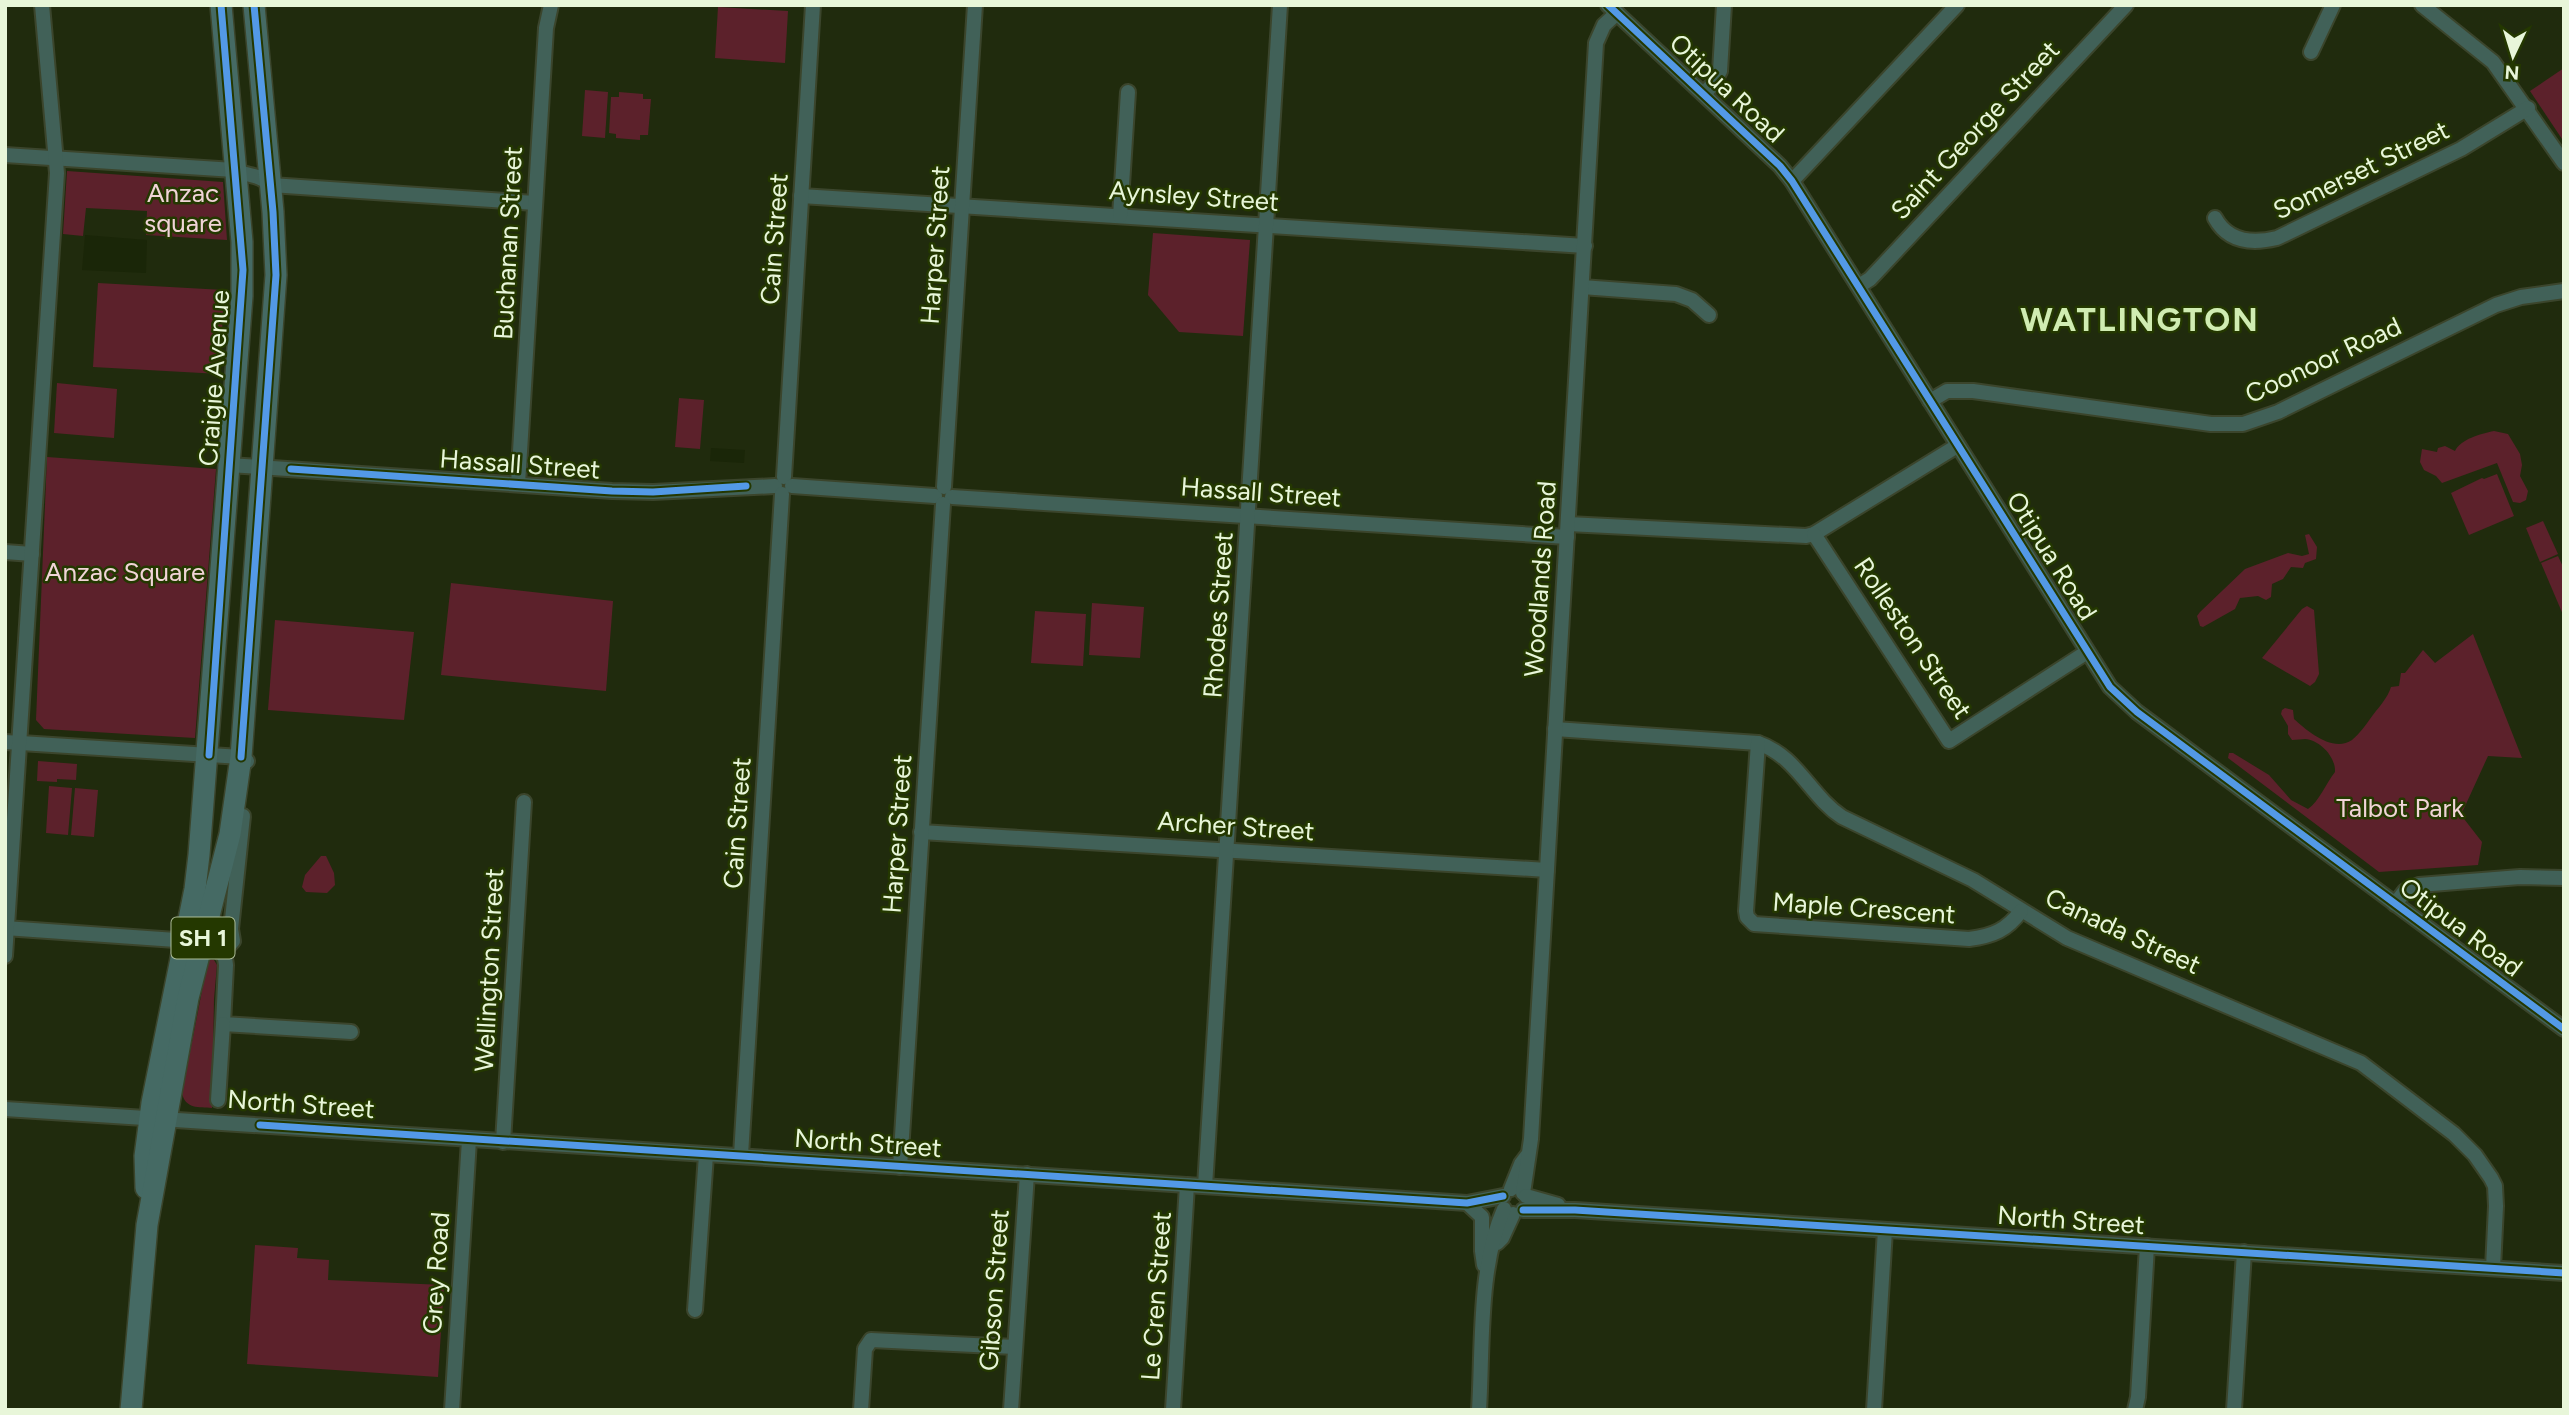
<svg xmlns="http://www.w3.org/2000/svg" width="2569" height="1415" font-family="Figtree,sans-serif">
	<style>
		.green { fill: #5c212b }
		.water { fill: #1a2608 }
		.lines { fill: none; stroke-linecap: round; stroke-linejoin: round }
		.minor-casing { stroke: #3b452c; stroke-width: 18 }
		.highway-casing { stroke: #3b452c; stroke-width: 24 }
		.minor { stroke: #416158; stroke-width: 14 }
		.highway { stroke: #456a64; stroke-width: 21 }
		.cycleway-casing { stroke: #243800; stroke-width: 11 }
		.cycleway { stroke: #5399e6; stroke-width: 7 }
		.labels { text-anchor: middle; stroke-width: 5; stroke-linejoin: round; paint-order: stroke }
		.shield { fill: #243800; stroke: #adbd98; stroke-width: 2 }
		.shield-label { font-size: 24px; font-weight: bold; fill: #e8f6d9 }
		.street-label { font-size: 26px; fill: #e8f6d9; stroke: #243800 }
		.park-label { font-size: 26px; fill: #f1d4d7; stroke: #243800 }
		.district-label { font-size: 33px; font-weight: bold; letter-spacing: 2px; fill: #d0ecb2; stroke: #243800 }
	</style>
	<rect width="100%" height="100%" fill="#202b0d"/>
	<g class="green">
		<path d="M718,7l70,4 -3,52 -70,-5z"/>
		<path d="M2564,68v74l-34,-51z"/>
		<path d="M585,90l23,2 -3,46 -23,-2z"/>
		<path d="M619,92l24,2v5h8l-3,36h-8v5l-24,-2v-4l-7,-1 2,-36h8z"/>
		<path d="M67,171l156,11 4,58 -81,-5 1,-24 -61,-3 -3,28 -20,-2z"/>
		<path d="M1153,233l97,7 -7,96 -64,-4 -31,-37z"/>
		<path d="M98,283l126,7 -4,84 -127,-7z"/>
		<path d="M57,383l60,6 -3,49 -60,-5z"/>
		<path d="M679,398l25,2 -4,49 -25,-2z"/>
		<path d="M2494,431l14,3 12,20 2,11 -2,11 8,15 -2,9 -6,3 -7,-1 -16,-39 -55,20 -6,-7 -12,-6 -4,-8 2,-13 15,3 1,-4 7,-2 10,5c6,-12 25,-17 39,-20z"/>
		<path d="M47,457l169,12 -21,269 -151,-9 -8,-9z"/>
		<path d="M2497,474l17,42 -45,19 -18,-42 31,-15 2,1z"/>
		<path d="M2543,521l15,33 -18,8 -14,-34z"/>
		<path d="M2309,534l8,13 -1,12 -11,4 -2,5 -12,-1 -8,12 -11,5 -1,13 -5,3 -8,-4 -18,2 -5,11 -32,18 -3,-1 -3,-10 3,-4 45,-43 43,-16 14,3 7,-2 -4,-19z"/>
		<path d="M2558,556l6,13v48l-23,-54z"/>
		<path d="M451,583l162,18 -7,90 -165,-16z"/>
		<path d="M1092,603l52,4 -4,51 -51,-3z"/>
		<path d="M2307,606l7,4 5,64 -4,8 -5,4 -48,-28 40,-49z"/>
		<path d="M1035,611l51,3 -3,52 -52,-3z"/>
		<path d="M275,620l139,12 -10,88 -136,-10z"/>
		<path d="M2473,634l49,124 -34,-2 -27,59 21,27 -4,23 -99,7 -151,-114 1,-5h4l36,22 22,25 17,9c11,-7 18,-26 27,-37 1,-15 -15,-32 -30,-33 -4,0 -8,1 -13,1l-4,-6v-8l-7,-12 1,-4 3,-2 8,2 1,9c13,12 39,34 58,21 7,-6 13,-14 18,-21 7,-10 18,-21 21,-32l8,-1 2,-13h4l18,-23 12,13z"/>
		<path d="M38,761l39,3 -1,16 -19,-1v3l-20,-1z"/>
		<path d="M49,786l23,2 -4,47 -22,-2z"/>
		<path d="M75,788l23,2 -4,47 -23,-2z"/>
		<path d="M321,856h5l8,17 1,12 -8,8 -21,-1 -4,-5 3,-12z"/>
		<path d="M208,960h6l3,5 -3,34 -2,109c-13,-1 -27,1 -30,-15z"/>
		<path d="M255,1245l43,3 -1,10 32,2 -1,20 116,5 -6,92 -191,-13z"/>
	</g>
	<g class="water">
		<path d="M85,235l62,5 -1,33 -64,-3z"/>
		<path d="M711,448l34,2 -1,13 -34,-2z"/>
	</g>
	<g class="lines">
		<g class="minor-casing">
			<g id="minor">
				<path d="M1608,5l172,161 12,15 318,506 27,25 427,317"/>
				<path d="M2422,5l71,57 71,101"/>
				<path d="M2311,52l22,-47"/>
				<path d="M1704,94l9,-10 7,-13 4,-66"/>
				<path d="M5,155l229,15c15,7 23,3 37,15l264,18"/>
				<path d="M1792,181l165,-176"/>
				<path d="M801,196l784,50"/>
				<path d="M1120,216l8,-124"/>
				<path d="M2215,218c13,24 37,26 62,20l184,-89 67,-41"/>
				<path d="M1859,286l11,-7 256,-274"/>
				<path d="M1582,287l94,7 16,6 17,15"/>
				<path d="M1930,401l17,-10h26l238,33h32l35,-12 218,-107 25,-8 43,-6"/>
				<path d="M229,465l383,26 41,1 122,-6"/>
				<path d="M784,477l29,-472"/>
				<path d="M518,484l28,-456 5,-23"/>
				<path d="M792,486l143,10"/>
				<path d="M944,487l31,-482"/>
				<path d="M952,497l615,40"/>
				<path d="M1568,524l238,12 8,-2 143,-88"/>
				<path d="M1814,534l135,207 138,-89"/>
				<path d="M5,552l27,2"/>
				<path d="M1555,729l203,14c39,13 52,53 84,74l131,63 94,58 294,125 93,71 21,21 16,23 4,8 1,20 -3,62"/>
				<path d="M5,742l236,15 6,4"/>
				<path d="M1758,743l-12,168 1,6 7,7 215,15c24,-3 38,-9 52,-28"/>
				<path d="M921,832l626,38"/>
				<path d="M2395,904l10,-13 14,-6 101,-8 44,1"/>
				<path d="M5,928l185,13"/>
				<path d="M217,947l8,11 1,7 -3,59 128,8"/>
				<path d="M222,953l11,-12 -2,-12 12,-113"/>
				<path d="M5,956l52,-783 -15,-168"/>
				<path d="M218,1100l5,-76"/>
				<path d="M5,1109l1462,94 36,-7"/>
				<path d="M503,1142l21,-340"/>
				<path d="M741,1155l41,-661"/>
				<path d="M900,1167l43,-663"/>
				<path d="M1205,1186l75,-1181"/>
				<path d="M1511,1189l10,-25 6,-8"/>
				<path d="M1523,1193l8,-54 65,-1096 8,-18 13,-12"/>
				<path d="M1526,1196l32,9"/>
				<path d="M1467,1203l15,14v34l2,14"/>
				<path d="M1523,1210h52l989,63"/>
				<path d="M1497,1243l5,-5 11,-24"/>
				<path d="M695,1310l11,-155"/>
				<path d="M452,1410l17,-270"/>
				<path d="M861,1410l4,-61 6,-9 144,7"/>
				<path d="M1011,1410l16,-236"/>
				<path d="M1173,1410l14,-225"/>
				<path d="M1479,1410c4,-64 -1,-143 25,-201"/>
				<path d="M1874,1410l11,-180"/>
				<path d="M2135,1410l3,-13 9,-151"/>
				<path d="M2234,1410l10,-158"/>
			</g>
		</g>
		<g class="highway-casing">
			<g id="highway">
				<path d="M146,1188l-1,-32 7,-53 43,-214 4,-34 43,-559v-54l-21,-237"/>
				<path d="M131,1410l16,-185 41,-227 42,-164 11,-77 35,-482 -3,-63 -19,-207"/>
			</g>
		</g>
		<use href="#minor" class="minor"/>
		<use href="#highway" class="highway"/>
		<g class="cycleway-casing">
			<g id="cycleway">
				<path d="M1608,5l172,161 12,15 318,506 27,25 427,317"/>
				<path d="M291,469l321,22 41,1 93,-6"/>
				<path d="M209,755l34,-485 -22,-265"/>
				<path d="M241,757l35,-482 -3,-63 -19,-207"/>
				<path d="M260,1125l1207,78 36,-7"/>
				<path d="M1523,1210h52l989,63"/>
			</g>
		</g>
		<use href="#cycleway" class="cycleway"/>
	</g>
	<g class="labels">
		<rect class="shield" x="171.5" y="917.5" width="63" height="41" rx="5"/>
		<g class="shield-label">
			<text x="203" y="946">SH 1</text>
		</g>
		<g class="street-label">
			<text transform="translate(1727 88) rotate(43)" y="9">Otipua Road</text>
			<text transform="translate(1975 130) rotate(-47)" y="9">Saint George Street</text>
			<text transform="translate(2361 170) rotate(-26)" y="9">Somerset Street</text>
			<text transform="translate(1194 196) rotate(4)" y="9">Aynsley Street</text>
			<text transform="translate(774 239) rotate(-86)" y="9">Cain Street</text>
			<text transform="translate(508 243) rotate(-87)" y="9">Buchanan Street</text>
			<text transform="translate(935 245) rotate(-86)" y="9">Harper Street</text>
			<text transform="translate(2323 360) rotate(-25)" y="9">Coonoor Road</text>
			<text transform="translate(214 378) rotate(-86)" y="9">Craigie Avenue</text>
			<text transform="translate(520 464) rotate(4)" y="9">Hassall Street</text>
			<text transform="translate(1261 492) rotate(4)" y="9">Hassall Street</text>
			<text transform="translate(2052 556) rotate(58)" y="9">Otipua Road</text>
			<text transform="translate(1540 579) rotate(-86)" y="9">Woodlands Road</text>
			<text transform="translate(1218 615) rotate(-86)" y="9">Rhodes Street</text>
			<text transform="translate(1913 638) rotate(56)" y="9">Rolleston Street</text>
			<text transform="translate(737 823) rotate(-86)" y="9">Cain Street</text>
			<text transform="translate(1236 826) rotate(4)" y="9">Archer Street</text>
			<text transform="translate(897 834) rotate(-86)" y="9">Harper Street</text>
			<text transform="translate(1864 908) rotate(4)" y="9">Maple Crescent</text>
			<text transform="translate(2461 927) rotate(37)" y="9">Otipua Road</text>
			<text transform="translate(2123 931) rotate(25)" y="9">Canada Street</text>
			<text transform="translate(489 970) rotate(-87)" y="9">Wellington Street</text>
			<text transform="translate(301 1104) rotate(4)" y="9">North Street</text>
			<text transform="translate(868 1143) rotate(4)" y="9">North Street</text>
			<text transform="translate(2071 1220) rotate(4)" y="9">North Street</text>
			<text transform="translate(436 1273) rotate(-86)" y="9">Grey Road</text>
			<text transform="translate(994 1290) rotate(-86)" y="9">Gibson Street</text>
			<text transform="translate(1156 1296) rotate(-86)" y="9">Le Cren Street</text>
		</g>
		<g class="park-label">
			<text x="183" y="202">Anzac<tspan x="183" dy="30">square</tspan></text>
			<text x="125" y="581">Anzac Square</text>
			<text x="2400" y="817">Talbot Park</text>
		</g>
		<g class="district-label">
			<text x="2140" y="331">WATLINGTON</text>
		</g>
	</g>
	<rect width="2569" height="1415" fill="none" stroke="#e8f6d9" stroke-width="14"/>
	<g transform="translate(2513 56) rotate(184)" stroke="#243800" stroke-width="5" paint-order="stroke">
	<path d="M0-5L12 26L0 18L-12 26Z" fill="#e8f6d9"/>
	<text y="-10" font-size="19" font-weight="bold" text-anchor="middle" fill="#e8f6d9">N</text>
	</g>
</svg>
